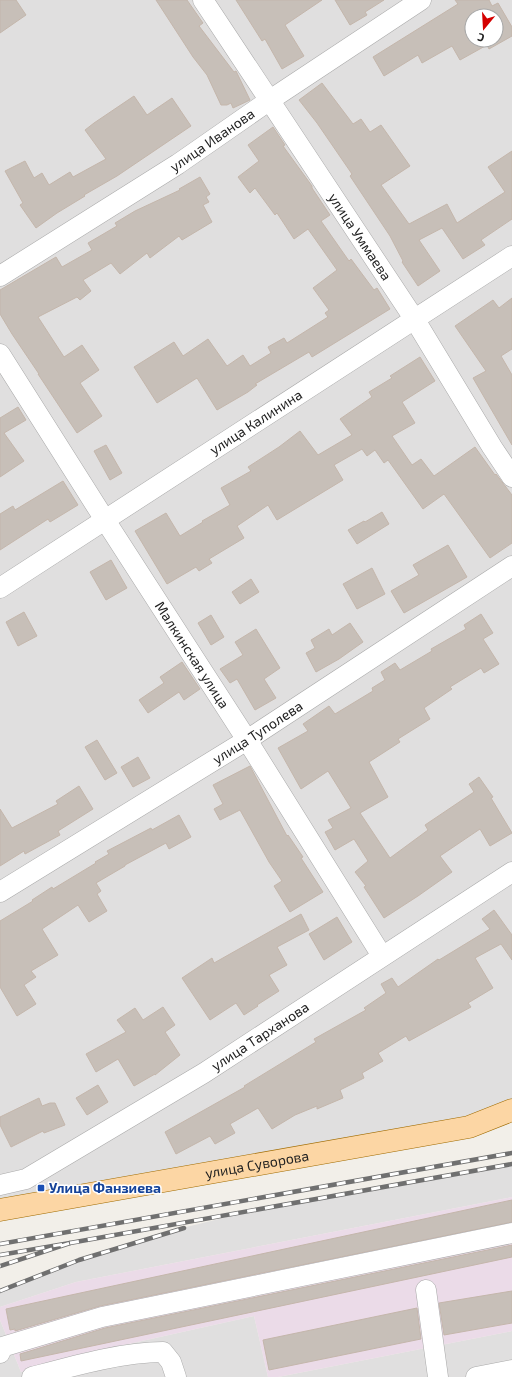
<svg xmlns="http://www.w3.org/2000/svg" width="512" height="1377" font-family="'Exo 2',sans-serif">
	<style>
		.residential { fill: #e0dfdf; fill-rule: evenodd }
		.industrial { fill: #ebdbe8 }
		.building { fill: #c7bfb8; stroke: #c4b6ab; fill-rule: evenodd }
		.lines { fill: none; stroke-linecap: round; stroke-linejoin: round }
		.minor-casing { stroke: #a9a9a9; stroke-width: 21 }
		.major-casing { stroke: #a06b00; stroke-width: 23 }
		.minor { stroke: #fff; stroke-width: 20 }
		.major { stroke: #fcd6a4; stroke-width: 22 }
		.rail-casing { stroke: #707070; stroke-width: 4.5 }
		.rail { stroke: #fff; stroke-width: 3; stroke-dasharray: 9; stroke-linecap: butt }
		.transit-dot { fill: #1a4fb4; stroke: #fff; stroke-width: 1.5 }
		.labels { text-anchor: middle; stroke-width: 3; stroke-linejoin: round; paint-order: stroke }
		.street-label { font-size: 14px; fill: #222; stroke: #fff }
		.transit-label { font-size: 14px; font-weight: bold; fill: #164399; stroke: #fff; text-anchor: start }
	</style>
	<rect width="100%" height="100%" fill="#f2efe9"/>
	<g class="residential">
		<path d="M0,0h512v1110l-512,100zM472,16h24v24h-24z"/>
		<path d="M512,1164v33l-436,85 -76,25v-16l79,-31 95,-30 90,-22z"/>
		<path d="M254,1316l14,61h-268v-57l21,52 85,-23z"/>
		<path d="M512,1331v46h-234z"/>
	</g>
	<path class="industrial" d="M512,1197v134l-234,46h-10l-14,-61 -148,33 -85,23 -21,-52v-13l76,-25z"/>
	<g class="building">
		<path d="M0,0h16l10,15 -26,18z"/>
		<path d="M156,0h31l16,23 -4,3 35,46 2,-1 14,29 -17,8 -2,-5 -4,2h-6l-14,-30 -14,-18z"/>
		<path d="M236,0h86l-37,25 19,31 -22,13 -17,-30 -3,2z"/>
		<path d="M335,0h49l-19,12 2,3 -17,10z"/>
		<path d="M455,0h34l3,6 6,-3 14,24v9l-23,13 -2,-4 -27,15 -8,-14 -30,17 -4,-8 -34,21 -11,-19 85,-53zM472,16h24v24h-24z"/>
		<path d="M322,83l31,41 8,-5 9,13 11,-7 29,41 -29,19 28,39 38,-20 10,19 48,-31 -17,-25 24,-16v68l-31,21 4,5 -22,14 -21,-31 -23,12 21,31 -22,15 -16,-24 1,-1 -13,-25 -40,-60 2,-2 -35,-51 -18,-23z"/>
		<path d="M134,96l13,19 25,-17 19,28 -74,50 -33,19 1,1 -28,17 -21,15 -16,-23 3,-2 -18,-32 20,-10 9,17 8,-5 7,12 21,-13 3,5 33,-18 -21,-29 9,-7z"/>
		<path d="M273,127l12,18 -2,1 29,40v2l18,27 -9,6 28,40 2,-2 23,31 3,-2 13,21 -78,48 -3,-5 -54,32 2,1 -9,7 -31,18 -20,-32 -40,25 -23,-36 40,-25 9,14 25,-17 19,27 16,-11 7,11 21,-13 -3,-6 16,-9 3,5 41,-26 -3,-4 4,-3 -16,-22 24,-18 -29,-41 -14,10 -17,-26 -2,2 -20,-27 -5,5 -12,-16 21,-16 -11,-16z"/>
		<path d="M200,177l10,17 -4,3 3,5 -6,3 9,17 -30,18 -3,-4 -29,22 -3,-5 -27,21 -9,-11 -28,17 8,11 -11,9 -3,-3 -39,20 26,40 18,-12 17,25 -19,13 22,33 -25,17 -39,-59h1l-27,-40 -12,-20v-24l56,-33 6,10 30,-17 -4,-7 29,-17 -2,-3 20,-12 45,-21 -1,-1z"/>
		<path d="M512,298v51l-11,7 11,19v70l-39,-67 13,-7 -31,-45 38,-26 6,8z"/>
		<path d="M420,357l15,24 -33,21 13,21 -23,13 20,29 9,-6 13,17 41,-29 20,28 1,-1 16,21v48l-22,15 -46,-64 -21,15 -35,-49 -4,3 -9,-13 -8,6 -5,-7 -28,16 9,15 -66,40 -9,-15 -31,21 7,12 -35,21 3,4 -13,8 -3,-4 -29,17 -32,-53 31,-18 14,23 23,-14 -1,-1 28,-16 -9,-17 30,-17 -3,-4 31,-20 21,-16 18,24 34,-20 -12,-16 32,-22 -3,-5 23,-14 -2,-2z"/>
		<path d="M18,407l8,13 -22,13 20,28 -24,16v-59z"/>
		<path d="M106,445l16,28 -12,7 -16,-29z"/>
		<path d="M63,481l15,24 -28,17 -2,-3 -48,31v-36l13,-8 2,4z"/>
		<path d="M382,512l7,12 -32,20 -9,-14 16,-9 1,1z"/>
		<path d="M448,545l19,32 -63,36 -13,-22 28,-16 -6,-10z"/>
		<path d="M111,560l16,28 -21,12 -16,-28z"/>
		<path d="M372,568l13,26 -28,15 -14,-25z"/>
		<path d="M251,579l8,13 -19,12 -8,-12z"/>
		<path d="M24,612l13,24 -19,10 -12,-24z"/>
		<path d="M481,614l12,19 -10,6 16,25 -15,9 -3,-5 -31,19 2,2 -28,19 6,11 -32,20 2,3 -31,20 19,35 -28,16 30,45 38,-28 -3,-5 49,-33 -5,-8 10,-7 14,20 -2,1 21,35 -22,13 -10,-17 -40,27 12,16 -34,24 -34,22 -20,-31 2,-1 -11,-14 13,-11 -14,-22 -19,11 -10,-18 8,-4 -5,-8 23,-12 -23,-37 -27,18 -23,-41 30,-17 -5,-7 26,-18 6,8 38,-23 -1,-3 13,-8 -4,-8 14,-9 5,7 32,-19 -1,-2 35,-20 -2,-4z"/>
		<path d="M211,615l13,22 -13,8 -13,-22z"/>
		<path d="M350,623l13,19 -24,17 -23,13 -10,-19 9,-5 -4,-8 18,-11 3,6z"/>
		<path d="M256,629l24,39 -16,11 12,19 -21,12 -18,-31 -7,4 -10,-14 23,-14 -8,-13z"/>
		<path d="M182,662l18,27 -16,11 -5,-8 -31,21 -9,-13 25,-17 -4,-6z"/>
		<path d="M97,740l20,33 -12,7 -20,-33z"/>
		<path d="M138,757l12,21 -17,9 -12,-20z"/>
		<path d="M250,766l37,70 1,-1 15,22 -2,1 22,34 -33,20 -16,-26 8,-5 -13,-19 -29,-52 -20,10 -6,-11 9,-5 -10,-19z"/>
		<path d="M79,786l14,23 -35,22 2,4 -35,19 -1,-3 -24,15v-57l12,19 46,-24 -2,-3z"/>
		<path d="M179,815l12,22 -22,12 -3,-6 -41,22v1l-29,17 5,8 -4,3 10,17 -18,11 -11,-17 -36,24 16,26 -27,16 5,6 -12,8 12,19 -19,12 -17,-29v-66l33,-20 -1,-1 20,-13 1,2 43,-26 -1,-1 14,-8 -2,-3 44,-23 1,2z"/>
		<path d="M494,910l18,25v25l-11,-16 -26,14 18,30 -25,15 3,4 -62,34 -3,-5 -28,17 5,8 -21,12 2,5 -24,12 3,8 -26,11v-3l-22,9 -23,14 -14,-21 -28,16 5,9 -20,11 -5,-8 -34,18 -11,-22 80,-45 -1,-1 72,-44 -2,-3 52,-29 -2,-2 22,-15 -5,-9 11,-6 6,9 40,-28 1,1 51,-31 -8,-10z"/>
		<path d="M301,914l8,16 -32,17 10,18 -18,10 10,16 -22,14 1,1 -14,9 -8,-12 -26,17 -28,-42 30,-20 2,5z"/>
		<path d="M337,917l15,25 -28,18 -15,-26z"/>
		<path d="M163,1007l12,18 -10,7 15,23 -25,20v-1l-21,12 -16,-27 -22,13 -10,-18 40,-22 -9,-12 18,-12 8,12z"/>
		<path d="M98,1085l10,17 -21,13 -11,-17z"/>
		<path d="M39,1098l3,8 8,-3h5l10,22 -21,8 -1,-2 -32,16 -11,-22v-8z"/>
		<path d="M512,1200v22l-412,84 -85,25v-2l-5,1 -4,-21z"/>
		<path d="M512,1245v12l-491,104 -1,-7 85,-26z"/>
		<path d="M512,1291v32l-68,12 -5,-32z"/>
		<path d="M417,1308l4,31 -152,31 -6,-30z"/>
	</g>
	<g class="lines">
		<g class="minor-casing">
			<g id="minor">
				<path id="s1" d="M203,0l212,320 77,127 20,30"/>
				<path id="s2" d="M0,276l178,-112 92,-64 151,-100"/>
				<path id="s3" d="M0,354l105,166 142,220 135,216"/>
				<path id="s4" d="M0,588l512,-332"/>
				<path id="s5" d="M0,892l247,-152 265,-174"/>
				<path id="s6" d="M0,1185l26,-6 178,-106 308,-201"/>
				<path d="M426,1290l12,87"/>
				<path d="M0,1353l2,-6 100,-30 410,-84"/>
				<path d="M32,1377c41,-11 90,-25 131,-25l8,10 5,15"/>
				<path d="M476,1377l36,-7"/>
			</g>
		</g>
		<g class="major-casing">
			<g id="major">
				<path id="s7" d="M0,1210l469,-83 43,-17"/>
			</g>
		</g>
		<use href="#minor" class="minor"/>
		<use href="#major" class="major"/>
		<g class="rail-casing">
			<g id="rail">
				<path d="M70,1243l442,-79"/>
				<path d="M0,1244l512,-91"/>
				<path d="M0,1255l70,-12 -70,23"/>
				<path d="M0,1291l79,-31 105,-32"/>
			</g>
		</g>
		<use href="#rail" class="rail"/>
	</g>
	<rect class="transit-dot" x="37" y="1184" width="8" height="8" rx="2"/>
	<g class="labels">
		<g class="street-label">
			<text dy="5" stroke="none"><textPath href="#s2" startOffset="252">улица Иванова</textPath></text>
			<text dy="5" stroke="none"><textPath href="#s1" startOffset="284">улица Уммаева</textPath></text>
			<text dy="5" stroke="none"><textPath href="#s4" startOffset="305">улица Калинина</textPath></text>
			<text dy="5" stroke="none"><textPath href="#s3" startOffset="357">Малкинская улица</textPath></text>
			<text dy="5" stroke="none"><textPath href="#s5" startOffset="303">улица Туполева</textPath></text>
			<text dy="5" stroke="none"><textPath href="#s6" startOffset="301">улица Тарханова</textPath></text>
			<text dy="5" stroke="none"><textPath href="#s7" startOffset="261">улица Суворова</textPath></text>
		</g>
		<g class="transit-label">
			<text x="49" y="1193">Улица Фанзиева</text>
		</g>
	</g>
	<g transform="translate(484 28) rotate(198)"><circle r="19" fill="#ffffff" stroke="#a7a7a7"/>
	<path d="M0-3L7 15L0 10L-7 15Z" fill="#d40000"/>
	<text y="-6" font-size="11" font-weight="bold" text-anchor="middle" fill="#222222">С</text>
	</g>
</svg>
